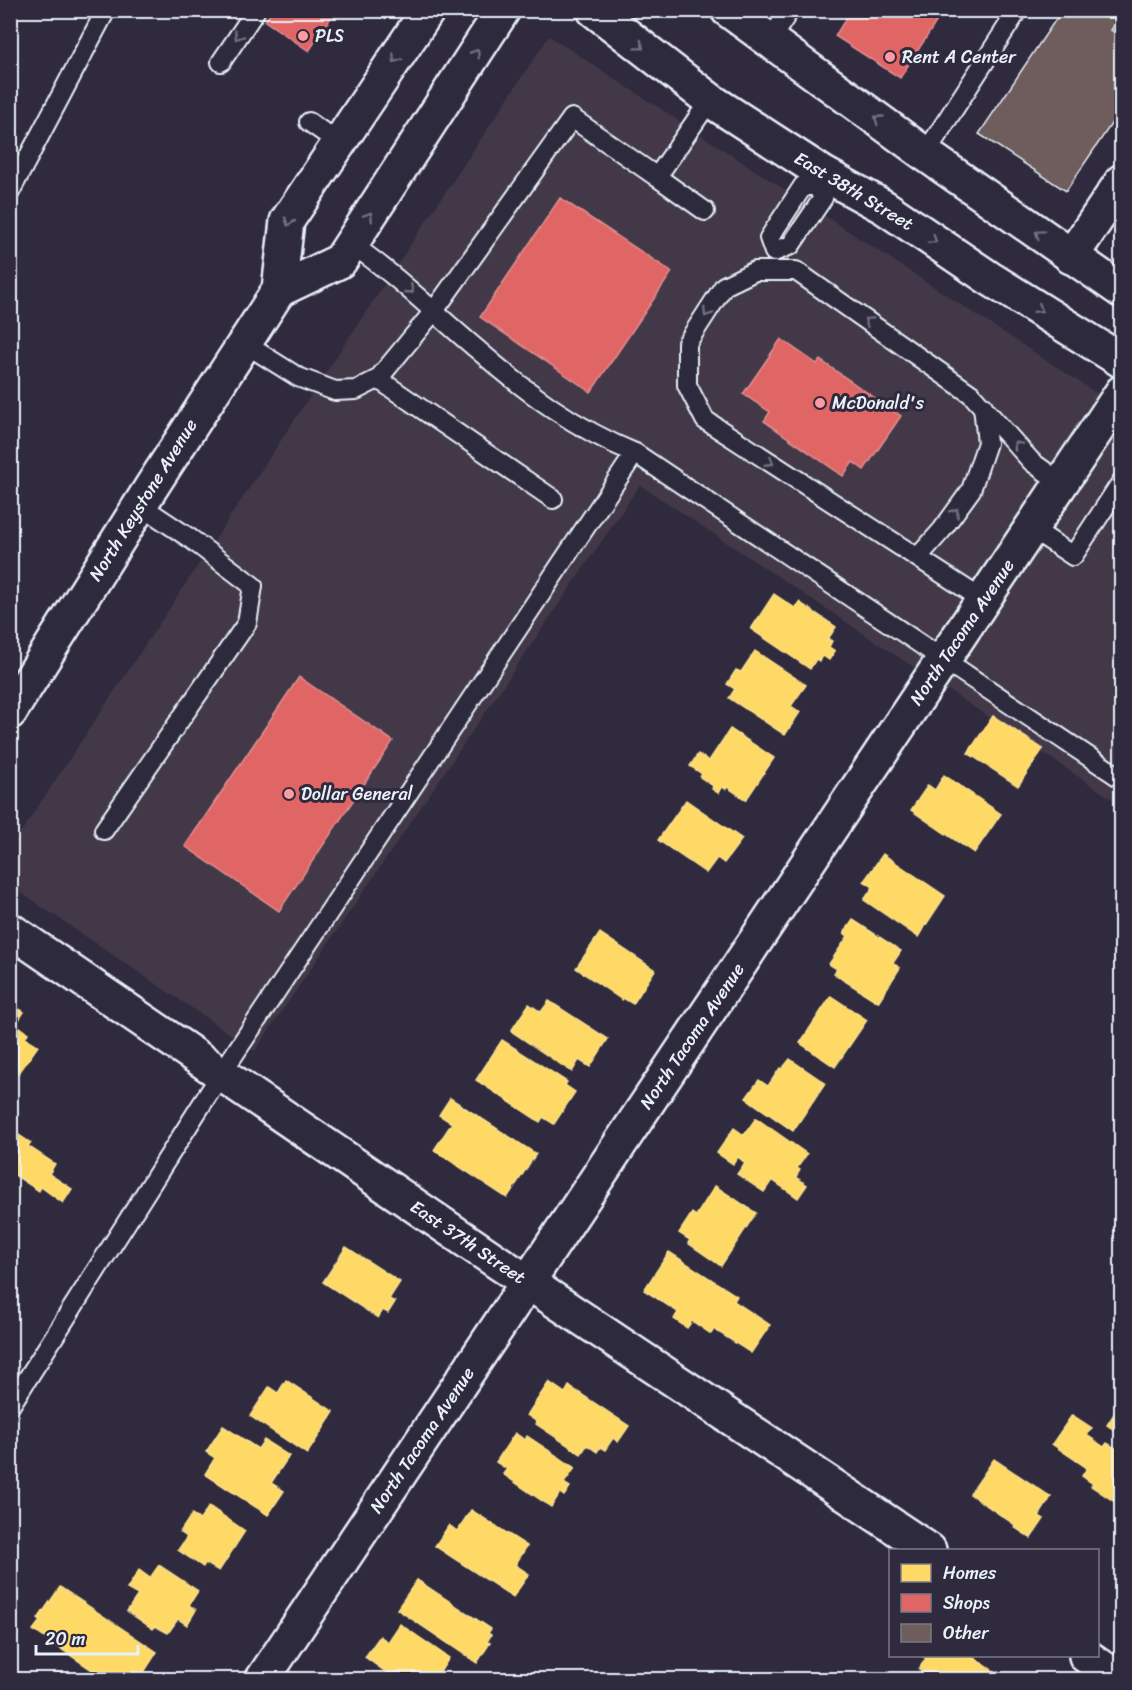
<svg xmlns="http://www.w3.org/2000/svg" width="1132" height="1690" font-family="Sriracha,sans-serif">
	<style>
		.built { fill: #423946 }
		.homes { fill: #ffd966; stroke: #f8e092; stroke-width: 1.5 }
		.shops { fill: #e06666; stroke: #e29092; stroke-width: 1.5 }
		.building { fill: #6e5d5b; stroke: #e8f1f8; stroke-width: 1.5 }
		.lines { fill: none; stroke-linecap: round; stroke-linejoin: round }
		.service-casing { stroke: #e8f1f8; stroke-width: 22 }
		.minor-casing { stroke: #e8f1f8; stroke-width: 38 }
		.primary-casing { stroke: #e8f1f8; stroke-width: 38 }
		.service { stroke: #2f2a3d; stroke-width: 18 }
		.minor { stroke: #2f2a3d; stroke-width: 33 }
		.primary { stroke: #2f2a3d; stroke-width: 33 }
		.oneway { stroke: #70707e }
		.poi-dot { fill: #ff9aa2; stroke: #2f2a3d; stroke-width: 2 }
		.labels { text-anchor: middle; stroke-width: 6; stroke-linejoin: round; paint-order: stroke }
		.poi-label { font-size: 18px; fill: #e8f1f8; stroke: #2f2a3d; text-anchor: start }
		.street-label { font-size: 18px; fill: #e8f1f8; stroke: #2f2a3d }
	</style>
	<rect width="100%" height="100%" fill="#2f2a3d"/>
	<filter id="ink" filterUnits="userSpaceOnUse"><feTurbulence type="fractalNoise" baseFrequency=".0167" numOctaves="2"/><feDisplacementMap in="SourceGraphic" scale="12" xChannelSelector="R" yChannelSelector="G"/><feConvolveMatrix kernelMatrix="1 2 1 2 8 2 1 2 1" color-interpolation-filters="sRGB"/></filter>
	<g filter="url(#ink)">
		<path class="built" d="M549,36l572,373v396l-481,-320 -385,566 -244,-165v-39z"/>
		<g class="homes">
			<path d="M774,594l21,14 4,-6 37,25 -8,12 4,2 -3,6 6,4 -6,9 -6,-4 -4,5 -3,-2 -6,10 -59,-40z"/>
			<path d="M755,651l51,34 -15,21 9,6 -15,23 -56,-37 6,-9 -8,-5 9,-14 5,2z"/>
			<path d="M993,716l50,33 -25,37 -50,-33z"/>
			<path d="M730,729l44,29 -28,42 -19,-13 -1,2 -4,-2 -4,6 -6,-4 1,-3 -13,-9 2,-3 -12,-8 8,-12 11,7z"/>
			<path d="M944,775l57,39 -27,39 -63,-43 17,-25 7,5z"/>
			<path d="M686,800l56,39 -18,24 -7,-5 -11,15 -48,-33z"/>
			<path d="M883,854l62,42 -27,41 -54,-37 9,-13 -9,-6z"/>
			<path d="M853,920l48,31 -8,12 7,5 -22,34 -44,-28 3,-5 -8,-5 19,-28 -4,-3z"/>
			<path d="M600,933l55,37 -22,34 -10,-6 -1,2 -46,-32z"/>
			<path d="M831,996l36,24 -32,47 -35,-24z"/>
			<path d="M549,1001l59,38 -18,28 -11,-7 -7,12 -61,-41 18,-27 12,8z"/>
			<path d="M10,1003l14,9 -8,12 12,9 -3,5 13,8 -19,27 -9,-6z"/>
			<path d="M502,1040l65,42 -2,3 10,7 -21,32 -11,-7 -3,5 -64,-42z"/>
			<path d="M790,1059l35,24 -32,48 -47,-33 13,-18 9,6 12,-18 2,1z"/>
			<path d="M450,1098l86,56 -29,44 -73,-48 18,-27 -13,-8z"/>
			<path d="M756,1118l51,36 -10,14 3,2 -4,7 11,8 -9,13 -26,-18 -8,12 -27,-18 8,-11 -7,-6 -5,7 -16,-11 17,-25 10,7z"/>
			<path d="M10,1129l21,14 -3,3 27,18 -6,10 23,15 -9,14 -22,-16 -2,4 -29,-19z"/>
			<path d="M715,1186l41,27 -35,53 -33,-23 2,-3 -11,-7 13,-20 4,3z"/>
			<path d="M346,1247l54,35 -11,17 6,3 -7,11 -5,-3 -5,8 -55,-36z"/>
			<path d="M669,1252l68,44 -3,5 36,24 -19,28 -37,-24 -3,5 -19,-13 -5,7 -13,-9 4,-7 -34,-22z"/>
			<path d="M286,1380l48,32 -27,42 -57,-38 19,-29 9,6z"/>
			<path d="M549,1382l16,11 4,-7 60,40 -11,16 -5,-4 -8,12 -5,-3 -3,5 -10,-7 -6,9 -45,-30 1,-2 -10,-7z"/>
			<path d="M1119,1406l3,2v30l-3,-2 1,-2 -13,-9z"/>
			<path d="M1072,1415l20,13 -5,7 17,12 3,-4 15,9v49l-5,-2 -2,3 -24,-16 2,-2 -11,-8 5,-8 -35,-24z"/>
			<path d="M223,1426l35,23 6,-9 25,16 -18,27 13,8 -16,24 -63,-41 10,-16 -9,-6z"/>
			<path d="M515,1433l10,7 2,-4 48,32 -11,15 6,4 -6,9 -4,-3 -9,14 -48,-33 4,-5 -11,-7z"/>
			<path d="M994,1459l57,38 -12,19 5,3 -13,19 -17,-11 1,-2 -45,-31z"/>
			<path d="M209,1506l36,25 -26,40 -14,-8 -2,4 -25,-17 9,-13 -7,-5 12,-18 8,6z"/>
			<path d="M471,1510l56,36 -12,19 14,9 -16,23 -78,-51 14,-21 8,6z"/>
			<path d="M159,1565l39,26 -9,14 7,5 -9,15 -9,-6 -10,14 -13,-7 -2,3 -26,-18 11,-16 -11,-6 12,-19 11,8z"/>
			<path d="M417,1580l74,49 -3,4 3,2 -4,7 3,1 -13,20 -80,-54z"/>
			<path d="M60,1587l97,65 -18,28h-32l-74,-50 7,-9 -2,-2z"/>
			<path d="M400,1624l49,34 -14,22h-38l-32,-23 15,-21 8,6z"/>
			<path d="M922,1656h49l23,15 -5,9h-54l-16,-11 7,-11z"/>
			<path d="M58,1672l12,8h-17z"/>
		</g>
		<g class="shops">
			<path d="M273,10h63l-27,41 -44,-30z"/>
			<path d="M851,10h93l-44,68 -65,-42z"/>
			<path d="M560,198l112,74 -81,120 -111,-75z"/>
			<path d="M781,339l36,25 3,-4 81,56 -37,54 -11,-8 -10,14 -79,-55 6,-9 -27,-18z"/>
			<path d="M299,677l94,64 -114,170 -94,-65z"/>
		</g>
		<path class="building" d="M1062,10h60v4l-11,16 11,7v71l-56,83 -87,-57z"/>
		<g class="lines">
			<g class="service-casing">
				<g id="service">
					<path d="M770,40l20,-30"/>
					<path d="M221,62l35,-52"/>
					<path d="M309,122l30,21"/>
					<path d="M925,154l93,-144"/>
					<path d="M657,177l48,34"/>
					<path d="M803,186h14l6,12 -32,47 -17,7 -5,-14z"/>
					<path d="M10,192l96,-182"/>
					<path d="M351,244c46,31 85,71 127,106 48,42 98,79 157,103l487,326"/>
					<path d="M244,343l54,34 37,14 21,-1 22,-11 56,-68 138,-193 85,59 53,-77"/>
					<path d="M378,379l175,120"/>
					<path d="M1031,528l42,28 49,-75"/>
					<path d="M918,557l24,-27 29,-40 16,-47 -4,-37"/>
					<path d="M983,600l-278,-180 -18,-35v-42l37,-57 31,-15h41l175,123 61,68 29,21"/>
					<path d="M104,830l143,-207 6,-37 -62,-47 -51,-34"/>
					<path d="M10,1406l211,-332 414,-621"/>
				</g>
			</g>
			<g class="minor-casing">
				<g id="minor">
					<path d="M1071,257l51,-76"/>
					<path d="M10,930l489,333 430,287"/>
					<path d="M1086,1656l35,24"/>
					<path d="M262,1680l860,-1288"/>
				</g>
			</g>
			<g class="primary-casing">
				<g id="primary">
					<path d="M594,10l116,90 114,74 60,33 105,71 133,83"/>
					<path d="M728,10l197,144 197,137"/>
					<path d="M279,290l61,-29 163,-251"/>
					<path d="M10,712l142,-226 127,-196 8,-69 141,-211"/>
				</g>
			</g>
			<use href="#service" class="service"/>
			<use href="#minor" class="minor"/>
			<use href="#primary" class="primary"/>
		</g>
		<defs><path id="oneway-chevron" d="M-2-3.5L2.5 0L-2 3.5" fill="none" stroke-width="1.6" stroke-linecap="round" stroke-linejoin="round" transform="scale(1.5)"/></defs>
		<g class="oneway">
			<use href="#oneway-chevron" transform="translate(238 36) rotate(124)"/>
			<use href="#oneway-chevron" transform="translate(640 46) rotate(37)"/>
			<use href="#oneway-chevron" transform="translate(476 53) rotate(-57)"/>
			<use href="#oneway-chevron" transform="translate(396 59) rotate(124)"/>
			<use href="#oneway-chevron" transform="translate(878 119) rotate(-144)"/>
			<use href="#oneway-chevron" transform="translate(369 216) rotate(-57)"/>
			<use href="#oneway-chevron" transform="translate(289 222) rotate(109)"/>
			<use href="#oneway-chevron" transform="translate(1039 234) rotate(-145)"/>
			<use href="#oneway-chevron" transform="translate(933 240) rotate(34)"/>
			<use href="#oneway-chevron" transform="translate(410 290) rotate(41)"/>
			<use href="#oneway-chevron" transform="translate(1039 309) rotate(32)"/>
			<use href="#oneway-chevron" transform="translate(707 313) rotate(123)"/>
			<use href="#oneway-chevron" transform="translate(868 321) rotate(-145)"/>
			<use href="#oneway-chevron" transform="translate(1017 445) rotate(-131)"/>
			<use href="#oneway-chevron" transform="translate(770 462) rotate(33)"/>
			<use href="#oneway-chevron" transform="translate(955 512) rotate(-54)"/>
		</g>
	</g>
	<g class="poi-dot">
		<circle cx="303" cy="36" r="6"/>
		<circle cx="890" cy="57" r="6"/>
		<circle cx="820" cy="403" r="6"/>
		<circle cx="289" cy="794" r="6"/>
	</g>
	<g class="labels">
		<g class="poi-label">
			<text x="315" y="42">PLS</text>
			<text x="902" y="63">Rent A Center</text>
			<text x="832" y="409">McDonald's</text>
			<text x="301" y="800">Dollar General</text>
		</g>
		<g class="street-label">
			<text transform="translate(854 191) rotate(31)" y="6">East 38th Street</text>
			<text transform="translate(143 500) rotate(-58)" y="6">North Keystone Avenue</text>
			<text transform="translate(962 632) rotate(-56)" y="6">North Tacoma Avenue</text>
			<text transform="translate(692 1036) rotate(-56)" y="6">North Tacoma Avenue</text>
			<text transform="translate(468 1242) rotate(34)" y="6">East 37th Street</text>
			<text transform="translate(422 1440) rotate(-56)" y="6">North Tacoma Avenue</text>
		</g>
	</g>
	<rect width="1132" height="1690" fill="none" stroke="#2f2a3d" stroke-width="36"/>
	<rect x="18" y="18" width="1096" height="1654" fill="none" stroke="#e8f1f8" stroke-width="2" filter="url(#ink)"/>
	<rect x="889" y="1549" width="210" height="108" fill="#2f2a3d" stroke="#797a88" stroke-width="1.5"/>
	<rect x="901" y="1564" width="30" height="18" fill="#ffd966" stroke="#797a88" stroke-width="1.5"/>
	<text x="943" y="1579" font-size="18" fill="#e8f1f8">Homes</text>
	<rect x="901" y="1594" width="30" height="18" fill="#e06666" stroke="#797a88" stroke-width="1.5"/>
	<text x="943" y="1609" font-size="18" fill="#e8f1f8">Shops</text>
	<rect x="901" y="1624" width="30" height="18" fill="#6e5d5b" stroke="#797a88" stroke-width="1.5"/>
	<text x="943" y="1639" font-size="18" fill="#e8f1f8">Other</text>
	<path d="M36 1645v9h102v-9" fill="none" stroke="#e8f1f8" stroke-width="3"/>
	<text x="45" y="1645" font-size="18" fill="#e8f1f8" stroke="#2f2a3d" stroke-width="4.5" paint-order="stroke">20 m</text>
</svg>
